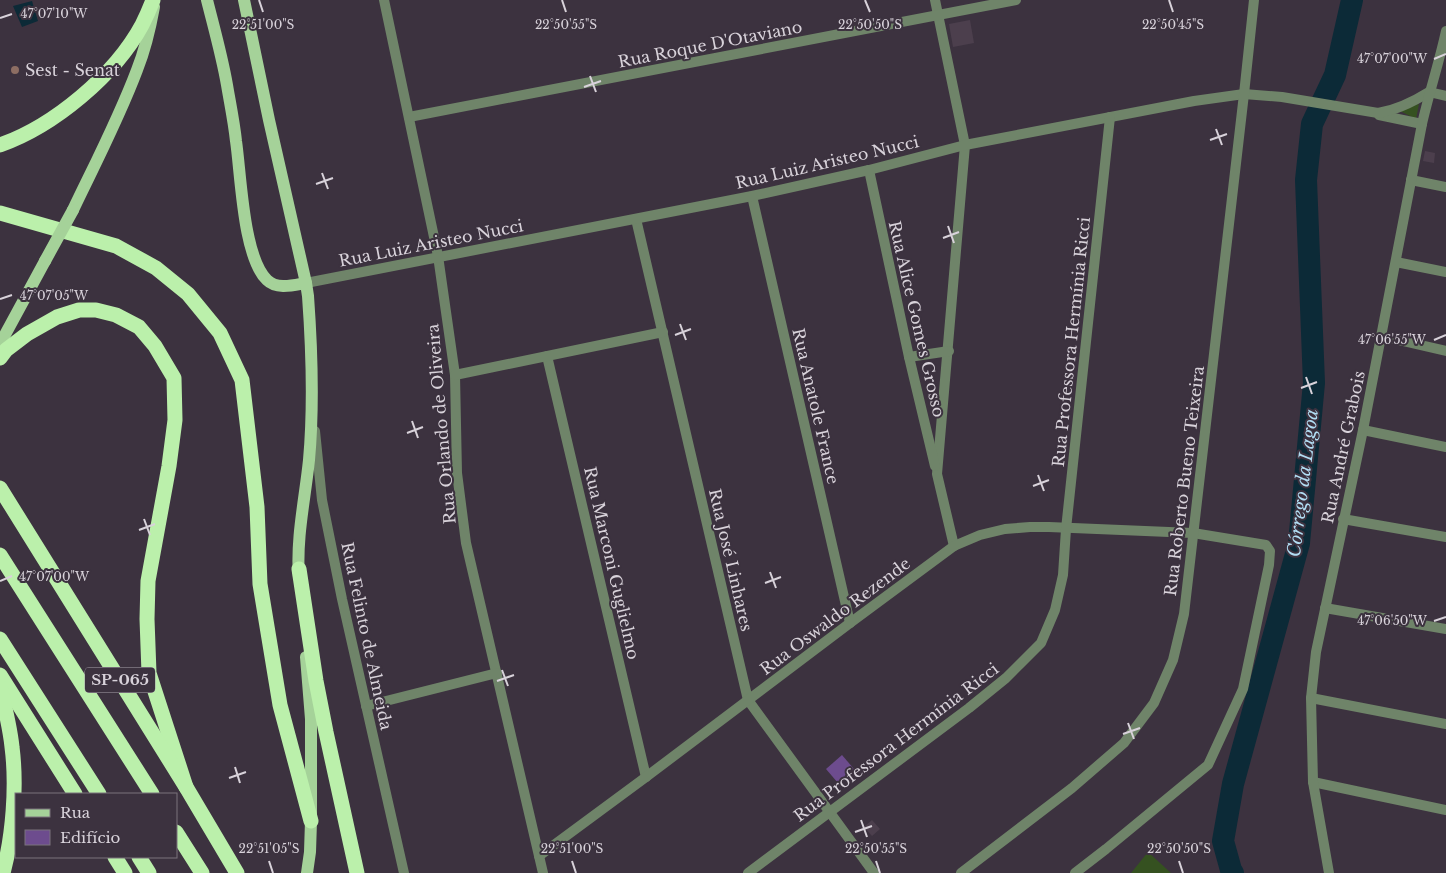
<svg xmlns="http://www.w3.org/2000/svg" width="1446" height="873" font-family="'Libre Baskerville',serif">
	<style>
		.commercial { fill: #4c3f4d }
		.green { fill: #355120 }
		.water { fill: #0c2a37 }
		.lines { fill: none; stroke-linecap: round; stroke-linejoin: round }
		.river { stroke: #0c2a37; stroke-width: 22 }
		.building { fill: #6d4c8e }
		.street { stroke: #6f8469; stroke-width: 10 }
		.primary { stroke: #a5d299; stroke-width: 12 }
		.highway { stroke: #bbf0ab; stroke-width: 15 }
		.primary-bridge { stroke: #a5d299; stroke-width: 12 }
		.ticks { fill: none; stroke: #d8d2da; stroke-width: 2 }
		.education-dot { fill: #8d6e63; stroke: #3c323f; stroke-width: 2 }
		.labels { text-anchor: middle; stroke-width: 4; stroke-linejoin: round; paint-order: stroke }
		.shield { fill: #3c323f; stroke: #a9a2ac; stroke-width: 1 }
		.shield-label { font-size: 15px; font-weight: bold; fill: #d8d2da }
		.street-label { font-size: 16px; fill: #d8d2da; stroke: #3c323f }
		.poi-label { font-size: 16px; fill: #d8d2da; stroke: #3c323f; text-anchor: start }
		.water-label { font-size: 18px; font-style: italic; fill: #b1ddf3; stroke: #3c323f }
		.ticks-label { font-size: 12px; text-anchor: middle; fill: #d8d2da; stroke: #3c323f; stroke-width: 4; stroke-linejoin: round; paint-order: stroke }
	</style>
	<rect width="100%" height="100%" fill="#3c323f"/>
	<g class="commercial">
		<path d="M970,20l4,23 -21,4 -4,-23z"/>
		<path d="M1425,151l10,2 -1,10 -11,-2z"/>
		<path d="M872,820l8,9 -8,7 -8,-9z"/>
	</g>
	<g class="green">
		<path d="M1419,104l-3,15 -18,-9z"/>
		<path d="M1148,852l23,21h-40z"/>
	</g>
	<path class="water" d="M32,1l6,20 -16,6 -9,-21z"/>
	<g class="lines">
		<path class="river" d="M1233,873l-2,-3 -8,-29 10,-57 66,-241 15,-160 -8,-203 6,-56 23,-49 17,-75"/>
	</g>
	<path class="building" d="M842,755l12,14 -16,14 -12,-14z"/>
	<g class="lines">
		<g class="street">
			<path d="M384,0l54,256 17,119 2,98 9,70 77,330"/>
			<path d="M935,0l30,145 -28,329 17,72"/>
			<path d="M1379,115l43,9"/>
			<path d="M409,117l607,-117"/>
			<path d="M869,170l40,187 26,109"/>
			<path d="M1411,180l35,7"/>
			<path d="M752,196l98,427"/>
			<path d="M636,219l112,481 126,173"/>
			<path d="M1396,262l50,10"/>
			<path d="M306,283l446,-87 117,-26 96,-25 229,-44 50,-7 38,3 96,16c19,-3 35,-11 51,-21l17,4"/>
			<path d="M1381,336l65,15"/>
			<path d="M547,356l99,421"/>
			<path d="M909,357l40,-6"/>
			<path d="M455,375l208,-43"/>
			<path d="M1363,430l83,17"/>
			<path d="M315,431l7,69 20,99 62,274"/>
			<path d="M1343,519l103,18"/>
			<path d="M1325,608l121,21"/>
			<path d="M1311,698l135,26"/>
			<path d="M366,706l131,-33"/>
			<path d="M1313,782l133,28"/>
			<path d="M539,856l107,-79 204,-154 104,-77 26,-11 25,-6 25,-2h19l144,6 73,12 4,6 -1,14 -26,124 -35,76 -102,84 -31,24"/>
			<path d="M748,873l221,-165 37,-30 35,-35 14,-33 8,-35 3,-46 44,-412"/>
			<path d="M961,873l111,-85 52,-45 30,-40 19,-43 11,-46 60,-520 10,-94"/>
			<path d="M1329,873l-16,-91 -2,-84 5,-46 47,-222 59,-306c7,-31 17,-61 24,-93"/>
		</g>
		<g class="primary">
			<path d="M207,0c7,28 15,56 20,85 3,18 7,37 9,56 5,34 7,116 31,139 10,10 27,5 39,3"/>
			<path d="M244,0l25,120 37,163 2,13c4,55 6,109 1,164 -4,39 -13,78 -10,117"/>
			<path d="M73,210c22,-46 46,-92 64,-140 8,-20 13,-41 17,-63"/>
			<path d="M0,344l45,-83"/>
			<path d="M306,657l5,62v102l-1,31 -3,21"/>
		</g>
		<g class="highway">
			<path d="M0,145c54,-19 115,-70 142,-120 4,-8 8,-17 11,-25"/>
			<path d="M0,213l116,33 40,22 32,26 32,39 22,47 15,127 3,77 20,121 31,116"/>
			<path d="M0,358l6,-8 21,-16 30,-17 22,-7h17l20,5 23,12 16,19 19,32 1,42 -6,46 -21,115 -1,38 2,54 37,114"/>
			<path d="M0,488l186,299 51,86"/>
			<path d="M0,555l152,239"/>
			<path d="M299,569l17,112 10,51 31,141"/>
			<path d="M0,639l99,155"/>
			<path d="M0,675l75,119"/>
			<path d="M0,687c5,20 10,40 12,60 5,39 1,89 -9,126"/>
			<path d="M176,832l26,41"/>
			<path d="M115,857l10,16"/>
			<path d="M139,857l10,16"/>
		</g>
		<path class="primary-bridge" d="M45,261l28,-51"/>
	</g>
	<path class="ticks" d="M259,0l4,12M562,0l4,12M865,0l5,12M1169,0l4,12M0,18l12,-4M1434,59l12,-5M590,76l6,16M584,87l17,-6M1216,129l6,16M1210,140l17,-6M322,173l6,16M316,184l17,-6M948,226l6,17M943,238l16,-6M0,299l12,-4M680,324l6,16M675,335l16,-6M1434,340l12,-5M1306,377l6,17M1301,388l16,-6M412,421l6,17M407,433l16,-6M1038,475l6,16M1033,486l16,-6M144,519l6,16M139,530l16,-6M770,572l6,16M0,581l12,-5M765,583l16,-6M1434,621l12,-4M502,670l6,16M497,681l17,-6M1128,723l6,16M1123,734l17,-6M235,767l5,16M229,778l17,-6M861,820l6,17M855,832l17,-6M269,861l4,12M572,861l4,12M876,861l4,12M1179,861l4,12"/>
	<circle class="education-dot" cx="15" cy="70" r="5"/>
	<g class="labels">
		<rect class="shield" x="85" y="667.5" width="70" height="25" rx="4"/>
		<g class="shield-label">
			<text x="120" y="685">SP-065</text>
		</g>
		<g class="street-label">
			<text transform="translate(710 44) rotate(-11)" y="6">Rua Roque D'Otaviano</text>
			<text transform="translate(827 162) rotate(-13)" y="6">Rua Luiz Aristeo Nucci</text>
			<text transform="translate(431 243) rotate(-11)" y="6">Rua Luiz Aristeo Nucci</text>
			<text transform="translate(917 319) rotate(77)" y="6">Rua Alice Gomes Grosso</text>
			<text transform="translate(1071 342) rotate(-84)" y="6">Rua Professora Hermínia Ricci</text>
			<text transform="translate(816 406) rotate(77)" y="6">Rua Anatole France</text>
			<text transform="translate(441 424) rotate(-95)" y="6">Rua Orlando de Oliveira</text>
			<text transform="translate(1343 447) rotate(-78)" y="6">Rua André Grabois</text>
			<text transform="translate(1184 481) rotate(-83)" y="6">Rua Roberto Bueno Teixeira</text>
			<text transform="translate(731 560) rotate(77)" y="6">Rua José Linhares</text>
			<text transform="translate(612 563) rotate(77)" y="6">Rua Marconi Guglielmo</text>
			<text transform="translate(835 616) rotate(-37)" y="6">Rua Oswaldo Rezende</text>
			<text transform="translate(367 636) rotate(78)" y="6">Rua Felinto de Almeida</text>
			<text transform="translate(896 742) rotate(-37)" y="6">Rua Professora Hermínia Ricci</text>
		</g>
		<g class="poi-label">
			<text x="25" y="76">Sest - Senat</text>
		</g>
		<g class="water-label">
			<text transform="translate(1303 483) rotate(-83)" y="6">Córrego da Lagoa</text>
		</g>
	</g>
	<g class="ticks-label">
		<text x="54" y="18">47°07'10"W</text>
		<text x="870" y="29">22°50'50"S</text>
		<text x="1173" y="29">22°50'45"S</text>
		<text x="263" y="29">22°51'00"S</text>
		<text x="566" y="29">22°50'55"S</text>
		<text x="1392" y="63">47°07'00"W</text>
		<text x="54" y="300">47°07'05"W</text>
		<text x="1392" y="344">47°06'55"W</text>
		<text x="54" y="581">47°07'00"W</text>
		<text x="1392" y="625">47°06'50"W</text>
		<text x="269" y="853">22°51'05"S</text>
		<text x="572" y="853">22°51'00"S</text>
		<text x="876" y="853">22°50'55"S</text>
		<text x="1179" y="853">22°50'50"S</text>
	</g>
	<rect x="15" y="793" width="162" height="65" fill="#3c323f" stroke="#7a727d"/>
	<rect x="25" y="809" width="25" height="8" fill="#a5d299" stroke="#7a727d"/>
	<text x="60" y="818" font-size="15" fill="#d8d2da">Rua</text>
	<rect x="25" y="830" width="25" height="15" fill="#6d4c8e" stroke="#7a727d"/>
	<text x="60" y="843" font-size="15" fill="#d8d2da">Edifício</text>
</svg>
